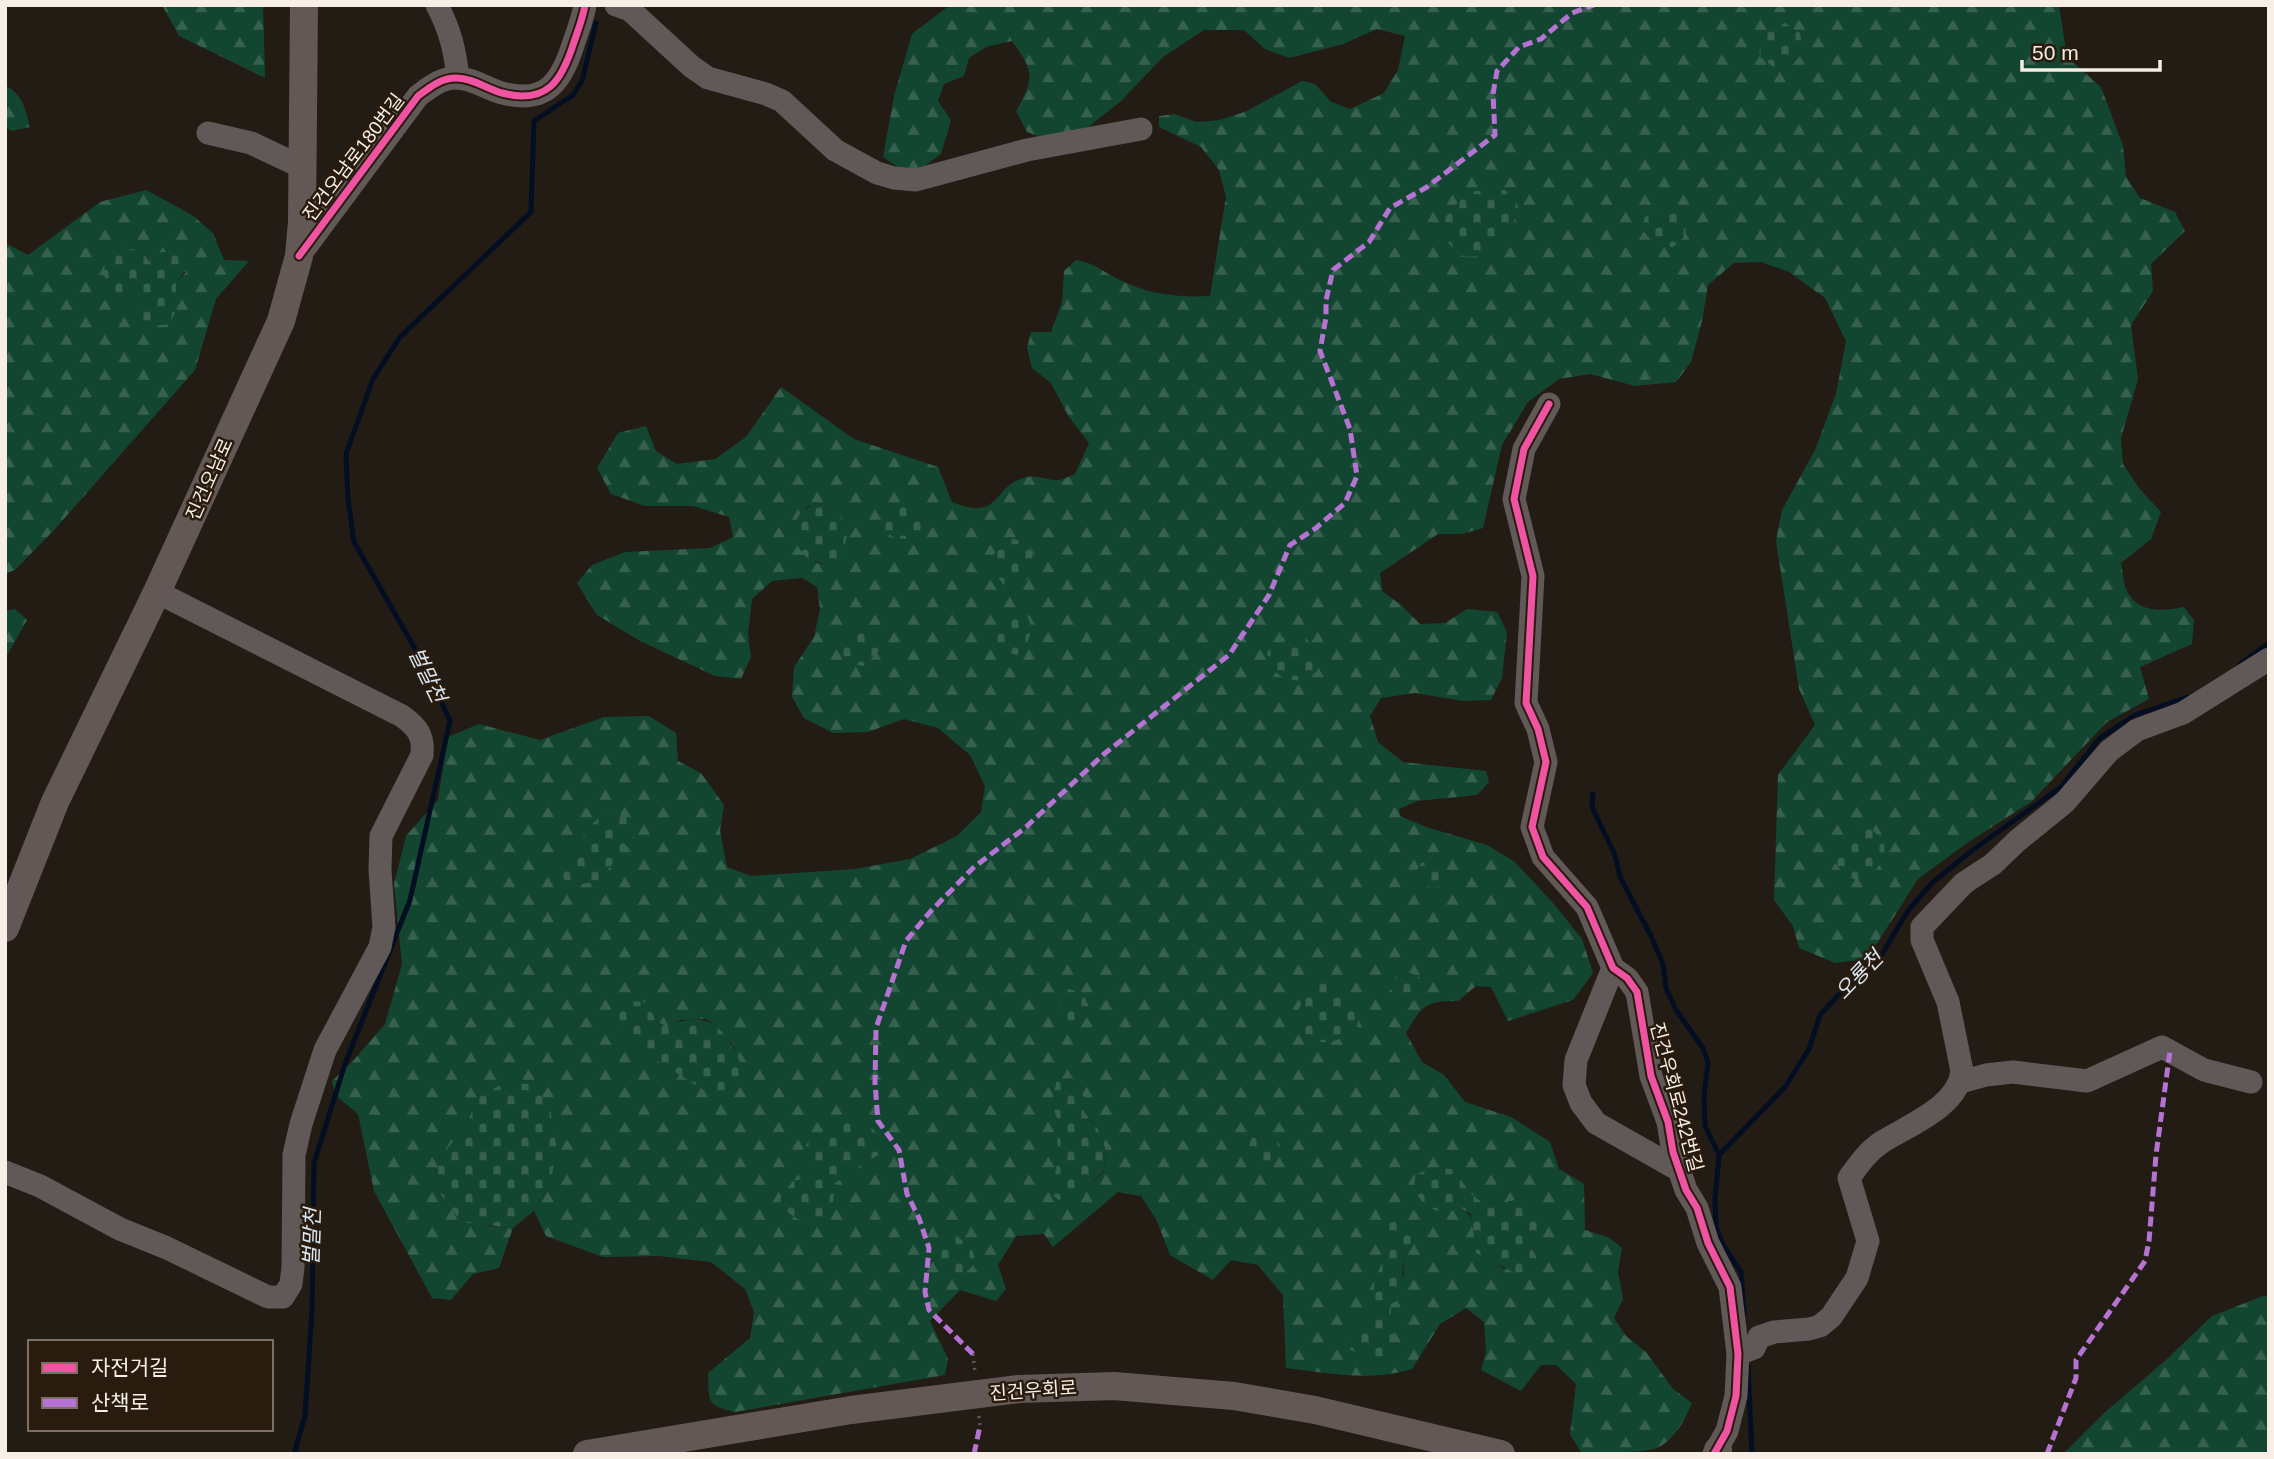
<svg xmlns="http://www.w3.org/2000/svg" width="2274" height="1459" font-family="Arial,'Noto Sans KR',sans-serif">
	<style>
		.forest { fill: url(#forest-firs); fill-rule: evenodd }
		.cemetery { fill: url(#cemetery-stones) }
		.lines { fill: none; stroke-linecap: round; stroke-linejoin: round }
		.stream { stroke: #030e22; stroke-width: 5 }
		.path { stroke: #5f5755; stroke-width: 3.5; stroke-dasharray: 2 5; stroke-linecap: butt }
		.minor { stroke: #615858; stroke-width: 23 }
		.major { stroke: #645856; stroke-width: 28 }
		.quiet { stroke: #b673d3; stroke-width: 5; stroke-dasharray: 10 5; stroke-linecap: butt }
		.cycleway-casing { stroke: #291c0e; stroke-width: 11 }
		.cycleway { stroke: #f153a3; stroke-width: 7 }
		.labels { text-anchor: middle; stroke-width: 5; stroke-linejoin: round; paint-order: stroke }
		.street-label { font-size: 19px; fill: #f7eee5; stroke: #291c0e }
		.water-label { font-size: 21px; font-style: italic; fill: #d9e6f4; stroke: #291c0e }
	</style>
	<defs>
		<pattern id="forest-firs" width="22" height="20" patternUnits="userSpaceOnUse" patternTransform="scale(1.75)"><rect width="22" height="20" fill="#134630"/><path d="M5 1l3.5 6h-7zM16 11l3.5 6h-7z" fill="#36614e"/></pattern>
		<pattern id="cemetery-stones" width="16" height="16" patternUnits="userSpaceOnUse" patternTransform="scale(1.75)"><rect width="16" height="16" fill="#134630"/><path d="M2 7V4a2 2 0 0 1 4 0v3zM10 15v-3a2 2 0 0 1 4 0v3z" fill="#36614e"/></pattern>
	</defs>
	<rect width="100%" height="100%" fill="#231c14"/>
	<g class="forest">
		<path d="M162,5h101l2,73 -86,-42z"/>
		<path d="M950,5h1109l8,52 34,30 22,59 3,31 14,21 35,14 10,19 -34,33 2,27 -22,34 7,54 -17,59 2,26 16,24 22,24 -10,27 -30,24c2,9 2,21 6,28 12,23 36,20 57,16l10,13 -2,24 -52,23 9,32 -42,23 -76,80 -64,41 -49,36 -51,80 -32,4 -36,-15 -6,-22 -19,-26 4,-125 37,-50 -16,-36 -23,-148 6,-31 33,-60 21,-56 10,-53 -21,-43 -36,-26 -28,-10 -27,1 -26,22 -6,36 -11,41 -15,20 -41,4 -45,-12 -31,5 -31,23 -26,43 -19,83 -21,6h-24l-58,39 2,18 19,14 19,19 25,-1 22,-14 30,3 10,20 -5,46 -11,22 -28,1 -48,-8 -34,5 -11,18 8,26 25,20 83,9 3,11 -12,13 -60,6 -18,8 1,7 26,11 61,18 28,17 38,41 29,36 11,34 -20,27 -65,21 -17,-34 -15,-1 -18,15c-32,0 -36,4 -52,32l16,29 22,13 21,27 46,15 39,25 9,27 25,15 1,46 23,7 14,11 -4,24 5,27 -9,19 12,18 20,16 27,37 19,14c-7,16 -16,35 -33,44 -12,7 -62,5 -78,5l-11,-18 6,-50 -20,-19h-15l-20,26 -40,-21 5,-18 -2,-30 -18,-14 -26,16 -28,45c-42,13 -83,4 -126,-1l-3,-73 -25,-30 -27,-5 -18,20 -43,-25 -14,-36 -15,-23 -23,-4 -65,55 -9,-13 -28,2 -18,29 8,24 -10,12 -36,-11 -30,31 18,38 -3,16 -210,37c-29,-7 -26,-10 -27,-39l42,-35 4,-26 -9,-23 -34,-27 -52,-6 -56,1 -57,-21 -12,-25 17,-28 -71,-89 -16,35 -25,30 49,67 25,2 -14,40 -26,6 -22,26 -19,-2 -58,-107 -16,-77 -23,-19 -3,-14 21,-20 32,-37 17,-60 -8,-80 12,-48 32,-36 10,-63 31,-13 61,16 64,-23 45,-1 27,17 2,28 23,12 23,32 -4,26 7,36 24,9 104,-7 55,-10 47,-23 24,-24 4,-26 -15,-31 -32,-27 -34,-9 -36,13 -35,1 -29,-15 -12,-21 2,-30 20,-30 6,-28 -3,-22 -15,-9 -30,3 -20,18 -4,35 3,23 -10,22 -26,-3 -75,-35 -43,-26 -20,-32 15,-18 33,-13 85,-4 23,-11 -4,-20 -36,-11h-48l-34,-12 -14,-26 21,-35 28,-7 10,25 21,13 38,-5 31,-22 35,-50 73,52 84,28 14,35c51,21 39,-18 76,-25 8,-2 18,3 27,3 7,1 14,-4 20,-6l14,-31 -20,-26 -18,-34 -19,-15 -5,-20 4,-16h20l11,-30 2,-31 12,-11c19,3 27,12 44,20 27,14 60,18 90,16l16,-99 -7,-27 -18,-23 -42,-20v-11l15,-2 23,8 23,-2 27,-9 55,-30 13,3 16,18 19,7 34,-16 14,-23 7,-34 -28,-7 -34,15 -54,14 -24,-9 -21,-19h-40l-41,27 -42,44 -39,31 -37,7 -18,-7 -11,-21c18,-32 19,-39 -4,-70l-26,6 -17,11 -5,18 -20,8 -6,17 13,19 -10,34 -30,22 -28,-19 11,-61 18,-62zM828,503l9,5 6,45 -13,11 -15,-1 -9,-56zM577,849l37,12 -15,19 -39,-19zM646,1002l11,20 9,5 15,-7 25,-1 9,7 19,21 7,40 -23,11 -90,-56zM1084,1097v15l14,17 8,23 -2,19 -19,19 -34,4 8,-34 -2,-41 -5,-16zM1455,1170c20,32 25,40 64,29l24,23 -8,13 -3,15 8,12 -36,7c-24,-15 -20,-46 -43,-61zM1415,1234l-12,24 1,17 -13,29v18l6,24 -33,-27 11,-11 8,-45 6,-16z"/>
		<path d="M5,86c17,6 21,25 25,41l-19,4 -6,-5z"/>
		<path d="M146,190l46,25 21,18 11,27 25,1 -33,38 -21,71 -140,159 -40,41 -10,4v-331l23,12 72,-53zM150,263l36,9 -10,10v27l-37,-9v-11l-21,10 -5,-10z"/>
		<path d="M15,609l12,11 -22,39v-48z"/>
		<path d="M2263,1296h6v158h-206l40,-40 64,-55 45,-43z"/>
	</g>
	<g class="cemetery">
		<path d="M1785,23l15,10 3,20 -15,16 -16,-3 -13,-10 2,-14 6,-11z"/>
		<path d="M1505,190l13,16 -8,29 -26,21 -24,1 -16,-20v-18l17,-20 14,-8z"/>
		<path d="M1664,207l15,2 9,13 -5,16 -10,9c-17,-1 -23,-5 -31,-19l3,-11z"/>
		<path d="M121,247l22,5 6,10 4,-9 22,-2 13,3 4,8 -16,20v27l-6,15 -18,2 -15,-10 2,-27 -21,10 -15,-25 4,-17z"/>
		<path d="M906,502l12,8 4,19 -17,10 -12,-2 -13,-10 7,-19z"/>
		<path d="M828,503l9,5 10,27 -4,19 -12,10c-26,-1 -30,-10 -39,-32 8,-24 11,-25 36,-29z"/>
		<path d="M1010,538l19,6 9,22c-9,16 -15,18 -34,19l-12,-15 1,-15z"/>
		<path d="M1014,612l12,1 6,15 -5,16 -10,11 -13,-3 -9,-14 2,-14z"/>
		<path d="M878,628l5,19 -19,19 -19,-3 -4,-19 12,-14z"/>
		<path d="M1290,634h13l11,15 4,21 -12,11c-24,-1 -33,-5 -39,-28l5,-7z"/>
		<path d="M608,810l19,8 7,20 -35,42 -25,6 -11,-8 -4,-17 18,-12 12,-22z"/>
		<path d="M1858,824h9l17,18 1,16 -12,15 -17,7 -11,-5 -10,-12c1,-19 9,-27 23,-39z"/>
		<path d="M1435,861l8,6 4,9 -4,9 -11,3 -10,-6 -7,-8 6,-11z"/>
		<path d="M1401,972l10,1 11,6 4,15 -17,9 -12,-4 -7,-11 2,-8z"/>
		<path d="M1325,977l22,18 12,21 -3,15c-18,10 -32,16 -51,6l-7,-26 12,-25z"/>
		<path d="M1068,989l14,3 8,17 -5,11 -13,7 -8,-4 -4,-23z"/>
		<path d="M627,1001l19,1 11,20 9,4c48,-19 61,6 79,47l-4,14 -23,12 -90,-57 -10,-17 -1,-12z"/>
		<path d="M1072,1078l12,19v15l14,17 8,22 -2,19 -19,20 -26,10 -8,-6 7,-34 -1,-41 -5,-16 5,-24z"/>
		<path d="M509,1082l27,3 14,24 6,36 -5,38 -17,28 -21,17 -52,-6 -24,-33 2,-30 25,-30 16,-35z"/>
		<path d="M851,1118c19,7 30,13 33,33l-49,32 -3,28 -12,11c-20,1 -32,-5 -41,-23l14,-18 16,-3 3,-6 -9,-22c14,-23 23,-25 48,-32z"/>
		<path d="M1266,1135l12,7 5,10 -11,12 -10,4 -11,-5 -5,-12 6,-13z"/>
		<path d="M1437,1167l18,3c20,32 26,40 64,29l17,9 8,14 -9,13 -3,15 8,12 1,9 -15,8 -50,-26 -5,-39 -10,-6c-5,1 -13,5 -18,4 -18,-2 -35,-21 -26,-38z"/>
		<path d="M1404,1219l8,5 3,10 -12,24 -1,40 -11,6v18l6,24 -11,14 -16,3 -20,-14c-2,-16 13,-30 25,-41l-1,-27 15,-34 -4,-10 4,-14z"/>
		<path d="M957,1236l15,13 4,14 -12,11 -15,5 -7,-4 -4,-14 4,-24z"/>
	</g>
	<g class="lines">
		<g class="stream">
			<path d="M2240,664l29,-21"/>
			<path d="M1593,794l-1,13 23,48 5,22 31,59 12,28 3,24 10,22 27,38 5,15 -4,32 1,31 14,29"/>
			<path d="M1744,1314l-3,-42 -19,-29 -6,-16 -1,-28 4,-44 66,-68 24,-38 11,-34 24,-26 37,-33 26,-44 25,-29 38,-31 91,-65 39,-49 35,-23 53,-18"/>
			<path d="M1748,1366l4,88"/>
			<path d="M294,1454l11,-38 7,-105 2,-148 31,-99 65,-164 40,-179 -24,-53 -72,-126 -6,-43 -2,-45 27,-75 27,-42 131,-125 3,-91 39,-26 9,-14 14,-58"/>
		</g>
		<g class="path">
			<path d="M973,1354l2,19"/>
			<path d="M979,1416l1,10"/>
		</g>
		<g class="minor">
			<path d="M437,5c13,25 18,45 21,73"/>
			<path d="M616,5l14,5 62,57 16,11 58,16 16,7 53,49 42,23 17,5 22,2 111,-30 114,-21"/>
			<path d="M208,133l43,10 53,25"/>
			<path d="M299,256l119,-160c12,-9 23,-18 38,-18 17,0 31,11 46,15 46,12 60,-13 72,-51 4,-12 9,-24 11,-37"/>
			<path d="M1549,404l-25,45 -10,50 19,77 -7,127 12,26 8,33 -14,65 11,30 44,50 26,61 14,10 10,14 14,84 17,46 5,30 13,38 11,18 11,35 22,44 8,67 -2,42 -9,35 -13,23"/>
			<path d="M1613,968l-37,92 -2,25 7,18 15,20 83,47"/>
			<path d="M1961,1082l25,-7 27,-3 74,9 75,-34 42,23 47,12"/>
			<path d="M5,1172l35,14 80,43 47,19 101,49h15l8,-13 2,-17 1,-112 7,-31 24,-74 55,-103 4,-20 -4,-57 1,-34 41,-81c2,-20 -5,-28 -20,-39l-245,-124"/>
			<path d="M1738,1354l16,-6 5,-11 15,-5 35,-3 11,-3 11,-9 26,-39 11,-37 -19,-63c10,-14 19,-27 33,-36 27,-17 76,-35 80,-71l-14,-69 -26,-62v-13l42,-44 29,-19 24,-23 48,-39 44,-51 28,-21 46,-17 86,-54"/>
		</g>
		<g class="major">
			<path d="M5,928l50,-126 102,-210 124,-271 18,-65 3,-34 2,-217"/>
			<path d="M587,1454l264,-44 168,-21 95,-3 120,10 81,14 186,44"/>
			<path d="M1717,1454l1,-4"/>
		</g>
		<g class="quiet">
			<path d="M973,1354l-44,-44 -4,-18 4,-44 -10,-30 -12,-24 -8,-44 -21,-29 -3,-38 1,-55 30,-87 24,-29 43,-44 53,-41 78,-73 125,-99 40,-60 21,-50 26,-17 29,-25 12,-27 -7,-47 -30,-78 6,-34v-17l7,-30 36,-28 21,-34 37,-21 68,-52 -2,-41 4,-23 22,-24 22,-8 31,-26 22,-8"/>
			<path d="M974,1454l6,-28"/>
			<path d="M2047,1454l29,-76v-18l69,-99 4,-20 7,-86 14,-104"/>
		</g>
		<g class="cycleway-casing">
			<g id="cycleway">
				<path d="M299,256l119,-160c12,-9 23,-18 38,-18 17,0 31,11 46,15 46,12 60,-13 72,-51 4,-12 9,-24 11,-37"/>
				<path d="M1549,404l-25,45 -10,50 19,77 -7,127 12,26 8,33 -14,65 11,30 44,50 26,61 14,10 10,14 14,84 17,46 5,30 13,38 11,18 11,35 22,44 8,67 -2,42 -9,35 -13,23"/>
			</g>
		</g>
		<use href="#cycleway" class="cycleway"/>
	</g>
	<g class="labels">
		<g class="street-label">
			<text transform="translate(353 157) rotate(-53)" y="7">진건오남로180번길</text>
			<text transform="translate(209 479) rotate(-66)" y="7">진건오남로</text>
			<text transform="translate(1677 1097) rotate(75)" y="7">진건우회로242번길</text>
			<text transform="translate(1033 1390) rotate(-4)" y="7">진건우회로</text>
		</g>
		<g class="water-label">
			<text transform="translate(427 675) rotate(64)" y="7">벌말천</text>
			<text transform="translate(1859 975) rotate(-46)" y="7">오룡천</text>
			<text transform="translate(312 1237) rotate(-88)" y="7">벌말천</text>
		</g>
	</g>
	<rect width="2274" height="1459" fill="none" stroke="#f7eee5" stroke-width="14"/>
	<rect x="28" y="1340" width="245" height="91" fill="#291c0e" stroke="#7b7064" stroke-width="2"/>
	<rect x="42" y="1363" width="35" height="10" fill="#f153a3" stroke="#7b7064" stroke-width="2"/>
	<text x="91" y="1375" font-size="21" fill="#f7eee5">자전거길</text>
	<rect x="42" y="1398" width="35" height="10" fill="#b673d3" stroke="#7b7064" stroke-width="2"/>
	<text x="91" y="1410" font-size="21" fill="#f7eee5">산책로</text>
	<path d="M2022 60v10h138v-10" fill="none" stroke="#f7eee5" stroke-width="3.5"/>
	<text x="2032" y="60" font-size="21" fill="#f7eee5" stroke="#291c0e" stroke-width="5" paint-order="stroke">50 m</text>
</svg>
